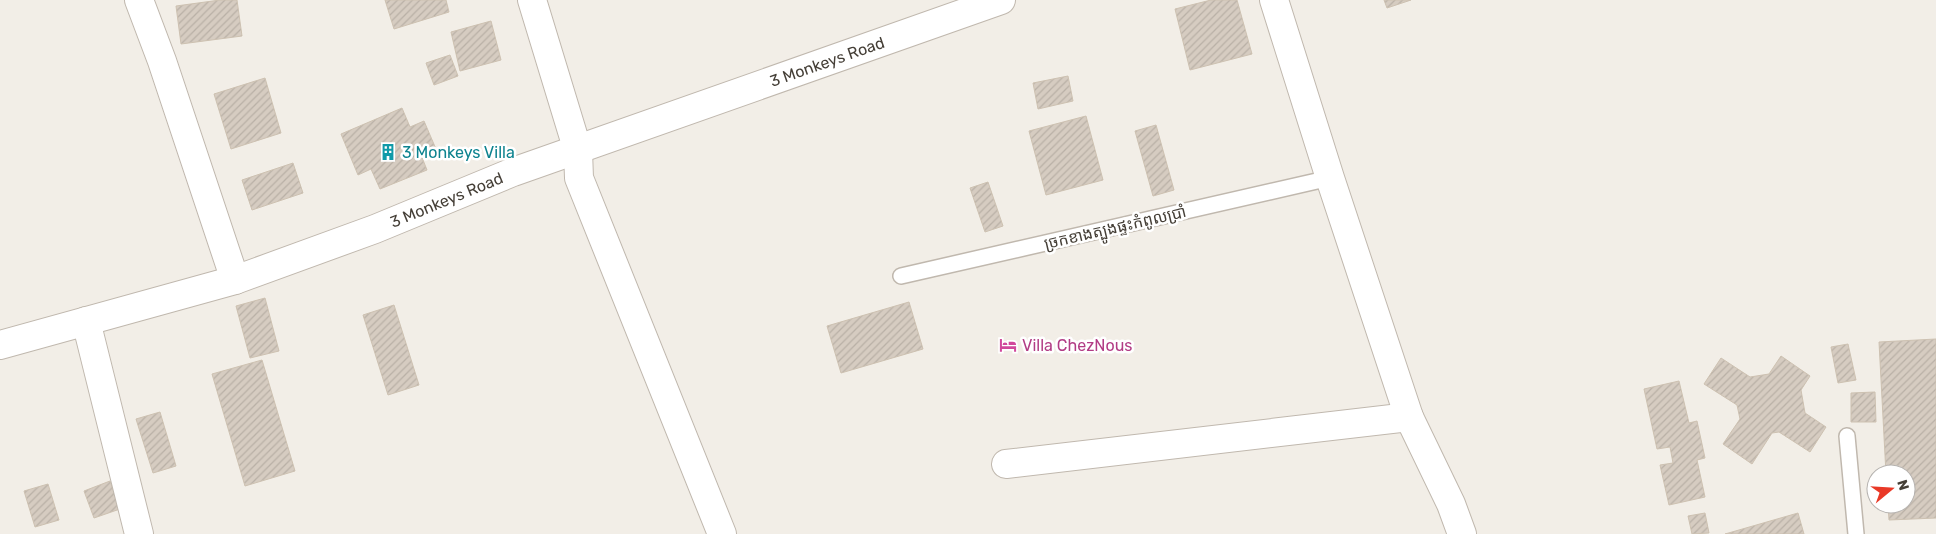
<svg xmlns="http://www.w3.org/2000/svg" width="1936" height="534" font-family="Rubik,'Noto Sans Khmer',sans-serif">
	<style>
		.building { fill: url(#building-hatch); stroke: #cdc1b1 }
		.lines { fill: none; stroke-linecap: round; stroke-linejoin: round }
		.service-casing { stroke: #c0b8ae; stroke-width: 18 }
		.minor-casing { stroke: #c0b8ae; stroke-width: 30 }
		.service { stroke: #fff; stroke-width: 15 }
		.minor { stroke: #fff; stroke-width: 28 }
		.labels { text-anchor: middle; stroke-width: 5; stroke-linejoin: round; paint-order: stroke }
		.street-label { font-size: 16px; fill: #453f37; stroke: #fff }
		.culture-label { font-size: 16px; fill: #0d838f; stroke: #fff; text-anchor: start }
		.hotel-label { font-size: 16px; fill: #b23c85; stroke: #fff; text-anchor: start }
	</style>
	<defs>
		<pattern id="building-hatch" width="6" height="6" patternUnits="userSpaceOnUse" patternTransform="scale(1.25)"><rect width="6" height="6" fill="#d6ccc1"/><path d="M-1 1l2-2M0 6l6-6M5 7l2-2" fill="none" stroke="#b9b0a6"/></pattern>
	</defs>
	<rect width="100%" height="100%" fill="#f2eee7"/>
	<g class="building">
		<path d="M220,0h17l5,36 -61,8 -5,-38z"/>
		<path d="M385,0h61l3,12 -55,17z"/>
		<path d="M1211,0h26l15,54 -62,16 -15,-61z"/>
		<path d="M1384,0h27l-24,8z"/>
		<path d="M491,21l10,39 -41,11 -9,-39z"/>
		<path d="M450,55l8,21 -24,9 -8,-22z"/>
		<path d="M1068,76l5,25 -35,8 -5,-26z"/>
		<path d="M265,78l16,55 -50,16 -17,-55z"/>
		<path d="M402,108l8,19 14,-6 12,28 -15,6 6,15 -47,19 -9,-20 -13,6 -17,-41z"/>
		<path d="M1086,116l17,64 -57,15 -17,-64z"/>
		<path d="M1156,125l18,65 -21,6 -18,-65z"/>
		<path d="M293,163l10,30 -51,17 -10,-30z"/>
		<path d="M988,182l15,44 -18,6 -15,-44z"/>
		<path d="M265,298l14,53 -29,7 -14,-52z"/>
		<path d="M909,302l14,47 -82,24 -14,-47z"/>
		<path d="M394,305l25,80 -31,10 -25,-80z"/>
		<path d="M1936,339v179l-47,2 -1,-16h18v-30h-20l-7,-132z"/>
		<path d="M1848,344l8,36 -18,3 -7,-36z"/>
		<path d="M1781,356l29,20 -9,14 4,23 21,14 -16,25 -31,-20 -7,1 -20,31 -29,-20 17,-25 -3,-14 -33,-21 17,-26 29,19 19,-3z"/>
		<path d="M262,360l33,111 -50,15 -33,-112z"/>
		<path d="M1679,381l10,42 8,-2 8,37 -8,2 8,37 -36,8 -9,-40 13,-2 -3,-16 -13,2 -13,-60z"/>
		<path d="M1875,392l1,30h-25v-29z"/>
		<path d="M160,412l16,54 -23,7 -17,-54z"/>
		<path d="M110,481l10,28 -26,9 -10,-27z"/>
		<path d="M48,484l11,36 -24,7 -11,-36z"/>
		<path d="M1705,513l4,20 -17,1 -4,-18z"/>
		<path d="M1798,513l6,21h-79z"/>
	</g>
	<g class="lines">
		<g class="service-casing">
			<g id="service">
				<path d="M901,276l429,-98"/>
				<path d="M1847,436l9,98"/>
			</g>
		</g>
		<g class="minor-casing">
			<g id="minor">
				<path d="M139,0l23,61 73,219"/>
				<path d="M532,0l46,151 1,27 143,356"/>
				<path d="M1274,0l56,178 79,239 42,87 11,30"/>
				<path d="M86,321l53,213"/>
				<path id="s1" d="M0,345l235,-65 140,-51 138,-57 488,-172"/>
				<path d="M1006,464l403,-47"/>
			</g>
		</g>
		<use href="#service" class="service"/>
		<use href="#minor" class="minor"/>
	</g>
	<defs>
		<g id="building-bare" transform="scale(1.35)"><path d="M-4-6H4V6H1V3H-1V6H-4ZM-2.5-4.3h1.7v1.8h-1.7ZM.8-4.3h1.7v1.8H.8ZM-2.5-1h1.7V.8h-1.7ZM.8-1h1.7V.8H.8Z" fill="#0f9aa8" stroke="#fff" stroke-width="2.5" paint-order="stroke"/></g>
		<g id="hotel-bare" transform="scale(1.35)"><path d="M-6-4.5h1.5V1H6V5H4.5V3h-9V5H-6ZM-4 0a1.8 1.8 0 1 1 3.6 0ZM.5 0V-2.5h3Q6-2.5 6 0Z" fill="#d1479c" stroke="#fff" stroke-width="2.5" paint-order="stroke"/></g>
	</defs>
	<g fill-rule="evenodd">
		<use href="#building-bare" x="388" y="152"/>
		<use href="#hotel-bare" x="1008" y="345"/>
	</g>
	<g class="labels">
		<g class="street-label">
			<text dy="6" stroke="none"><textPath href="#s1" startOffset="875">3 Monkeys Road</textPath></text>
			<text dy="6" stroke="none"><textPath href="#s1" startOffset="470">3 Monkeys Road</textPath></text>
			<text transform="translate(1115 227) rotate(-13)" y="6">ច្រកខាងត្បូងផ្ទះកំពូលប្រាំ</text>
		</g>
		<g class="culture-label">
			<text x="402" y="158">3 Monkeys Villa</text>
		</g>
		<g class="hotel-label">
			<text x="1022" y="351">Villa ChezNous</text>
		</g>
	</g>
	<g transform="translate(1891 489) rotate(72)"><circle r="24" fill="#ffffff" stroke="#b5b2af"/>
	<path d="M0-4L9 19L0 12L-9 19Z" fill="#e93927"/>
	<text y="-8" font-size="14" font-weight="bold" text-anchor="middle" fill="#453f37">N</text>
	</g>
</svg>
